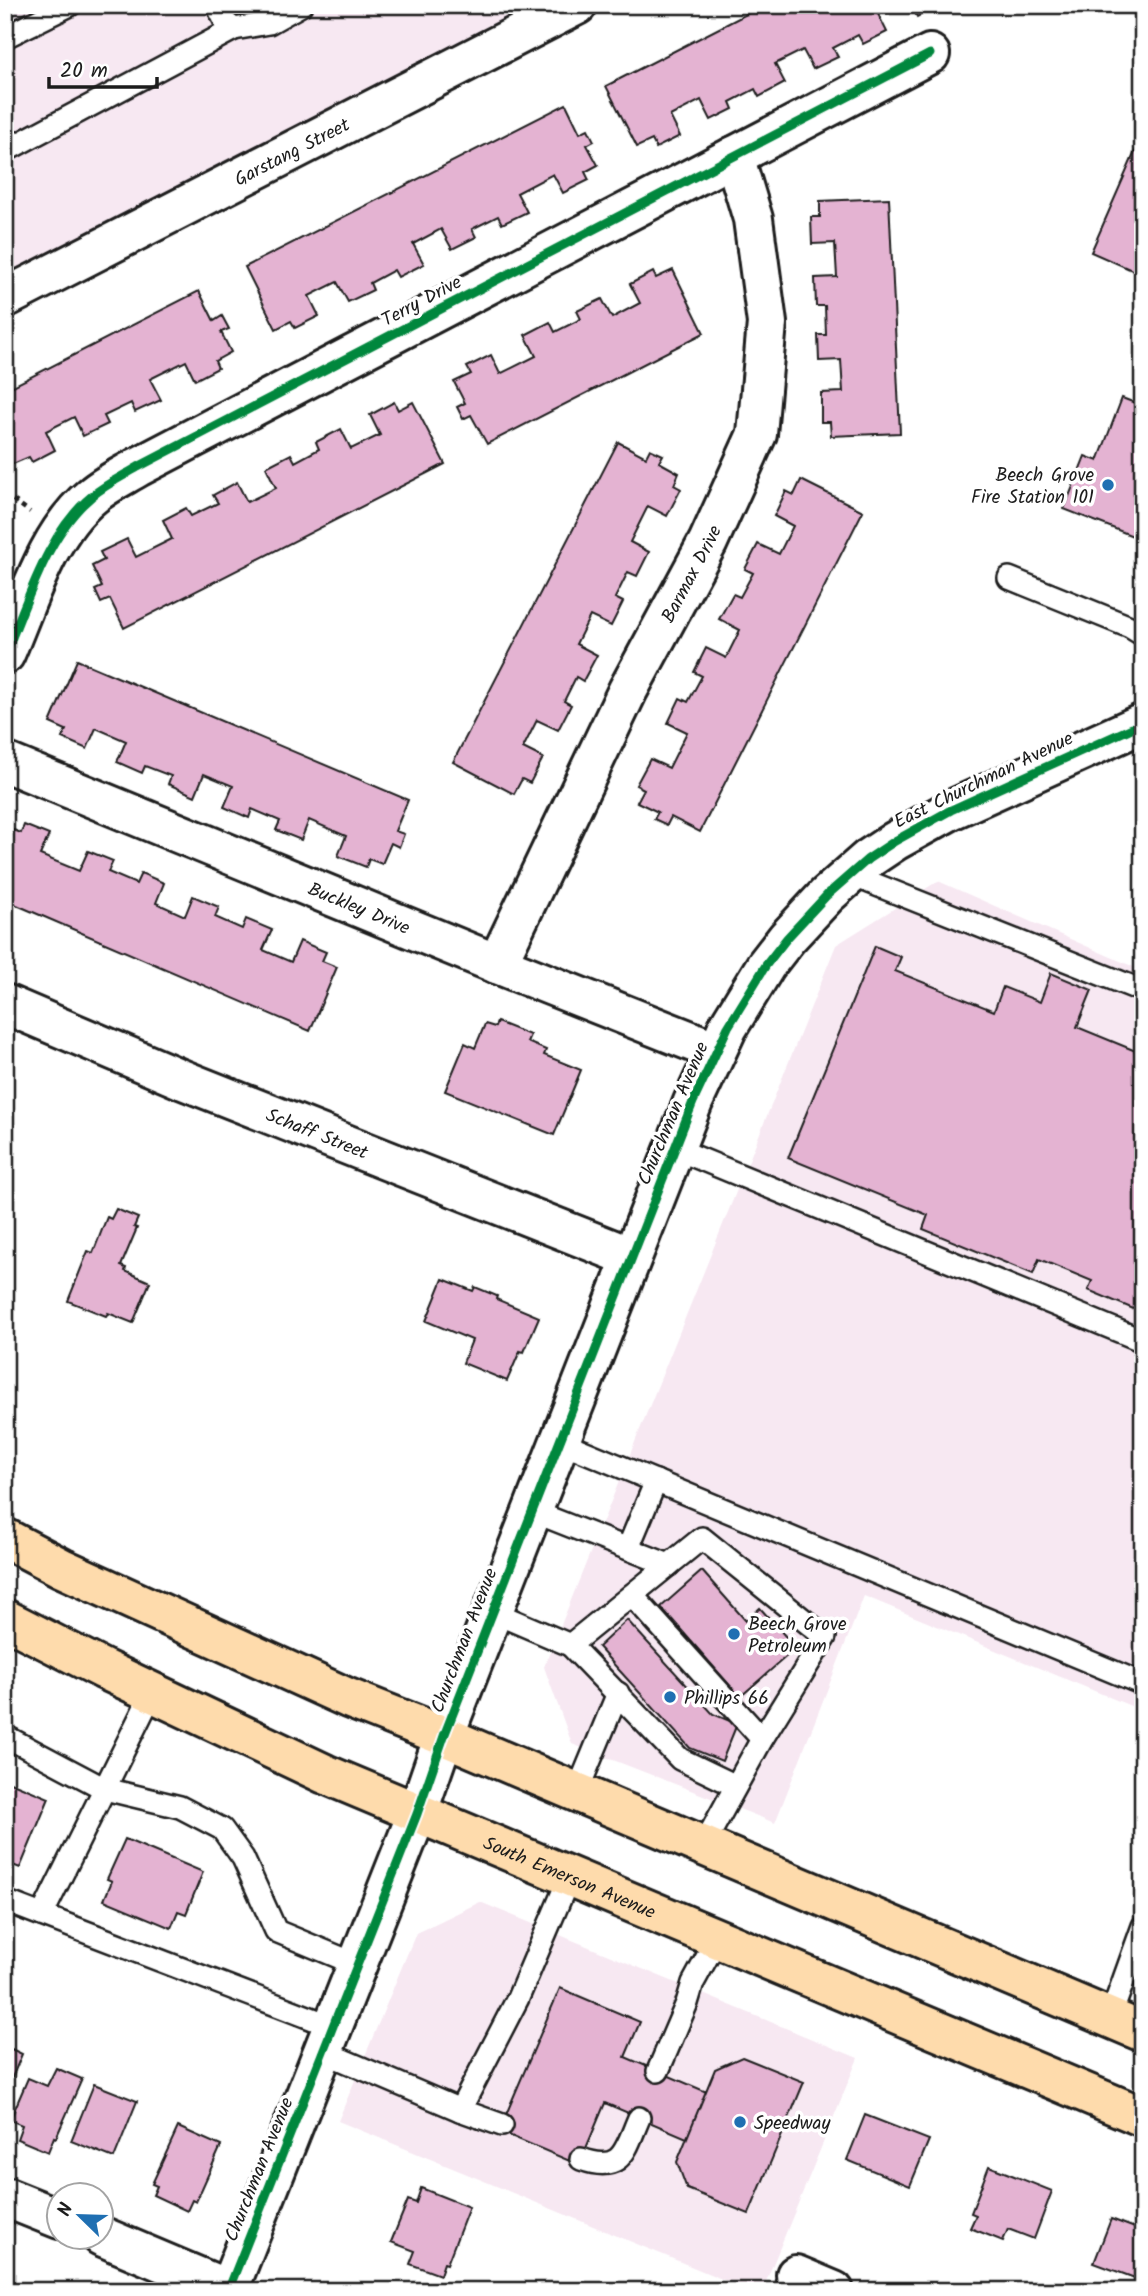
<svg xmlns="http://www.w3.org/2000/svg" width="1148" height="2296" font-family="Kalam,sans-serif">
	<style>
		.built { fill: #f7e8f2 }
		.building { fill: #e4b3d2; stroke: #1c1c1c; stroke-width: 2 }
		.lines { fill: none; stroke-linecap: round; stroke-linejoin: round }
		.service-casing { stroke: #1c1c1c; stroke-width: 26 }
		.minor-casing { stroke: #1c1c1c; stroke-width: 44 }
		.tertiary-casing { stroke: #1c1c1c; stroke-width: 44 }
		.primary-casing { stroke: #1c1c1c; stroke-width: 44 }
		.path { stroke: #1c1c1c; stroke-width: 4.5; stroke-dasharray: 5 5; stroke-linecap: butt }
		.service { stroke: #fff; stroke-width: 21 }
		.minor { stroke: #fff; stroke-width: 38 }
		.tertiary { stroke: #fff; stroke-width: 38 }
		.primary { stroke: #fedbac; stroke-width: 38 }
		.cycleway-casing { stroke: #fff; stroke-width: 13 }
		.cycleway { stroke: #00873e; stroke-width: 9 }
		.poi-dot { fill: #1f6fb2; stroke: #fff; stroke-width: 2.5 }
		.labels { text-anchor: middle; stroke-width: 7; stroke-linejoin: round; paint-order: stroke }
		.street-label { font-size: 19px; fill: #1c1c1c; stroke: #fff }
		.poi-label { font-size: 19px; fill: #1c1c1c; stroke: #fff; text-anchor: start }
	</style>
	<rect width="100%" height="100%" fill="#fff"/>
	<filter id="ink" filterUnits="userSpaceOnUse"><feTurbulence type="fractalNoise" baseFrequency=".0143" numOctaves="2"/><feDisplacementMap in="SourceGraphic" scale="14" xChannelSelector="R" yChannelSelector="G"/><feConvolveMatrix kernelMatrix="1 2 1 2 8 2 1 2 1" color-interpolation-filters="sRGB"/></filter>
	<g filter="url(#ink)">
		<g class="built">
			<path d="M5,5h532l-532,273z"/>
			<path d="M938,881l205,90v740l-279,-115 -89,227 -203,-79 -28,-77 292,-722z"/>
			<path d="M480,1902l378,156 -96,233h-11l-413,-170 78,-188z"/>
		</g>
		<g class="building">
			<path d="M764,5h126l-13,7 10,20 -24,12 -5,-9 -25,13 5,9 -25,12 -10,-19 -28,14 10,19 -26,14 -4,-8 -25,13 3,7 -22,11 -10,-20 -31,16 10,20 -24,12 -4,-8 -15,7 -31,-61z"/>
			<path d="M911,5h28l-22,12z"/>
			<path d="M566,104l14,29 8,-4 6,12 -7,4 11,20 -13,7 4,8 -26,13 -10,-19 -36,19 10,19 -25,12 -4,-8 -26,13 4,8 -24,12 -11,-20 -28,15 11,20 -26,13 -4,-7 -24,13 3,7 -25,12 -11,-20 -28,14 10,20 -24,12 -4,-7 -15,8 -31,-62z"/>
			<path d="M1141,138l2,1v136l-52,-23z"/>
			<path d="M889,198l11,235 -69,3 -1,-14h-9v-29l22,-1 -2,-32 -22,1 -1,-26h8l-1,-29h-9l-1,-28 22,-1 -2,-34 -23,1 -1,-27h9v-16z"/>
			<path d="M673,270l31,63 -217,111 -16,-29 -8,4 -6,-12 8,-4 -11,-21 17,-8 -4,-7 24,-12 9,19 36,-18 -11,-21 25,-13 5,10 26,-13 -4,-8 25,-12 10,19 28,-15 -10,-19 23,-12 3,6z"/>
			<path d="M199,291l15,30 8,-5 7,13 -8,3 10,20 -16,9 3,7 -23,12 -9,-19 -36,18 11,21 -26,12 -4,-9 -27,13 4,8 -25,12 -9,-19 -28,14 9,19 -23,12 -3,-5 -16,7 -8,-14v-60z"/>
			<path d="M1122,398l21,8v134l-79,-31 21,-53 13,5z"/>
			<path d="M394,402l4,8 15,-8 32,62 -321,164 -14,-29 -9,4 -6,-13 7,-3 -10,-21 12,-6 -4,-8 27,-13 9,18 36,-18 -9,-19 23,-12 5,8 27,-13 -5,-8 24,-13 10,20 29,-14 -10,-21 25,-13 4,8 24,-13 -3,-7 25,-13 10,20 29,-14 -10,-20z"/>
			<path d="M618,442l28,15 4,-8 13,6 -4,7 20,11 -5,12 7,4 -14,27 -19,-10 -18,36 19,10 -12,24 -9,-4 -13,26 8,4 -12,24 -21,-10 -14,28 21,11 -14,26 -7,-4 -12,24 7,4 -13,25 -21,-10 -14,28 20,10 -13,25 -8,-4 -8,15 -61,-32z"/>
			<path d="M801,480l62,31 -163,321 -29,-15 -4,8 -13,-6 4,-7 -21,-10 7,-13 -8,-4 14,-26 19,9 18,-36 -19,-9 12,-25 8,4 14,-26 -8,-4 12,-24 20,10 14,-28 -21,-11 14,-25 7,3 13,-24 -8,-4 13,-25 21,10 14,-28 -19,-10 12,-25 8,4z"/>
			<path d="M77,660l331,140 -13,31 9,3 -5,13 -8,-4 -9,21 -13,-5 -3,8 -28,-11 8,-20 -37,-16 -8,20 -25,-10 4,-9 -28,-12 -3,9 -25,-11 9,-21 -29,-12 -9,22 -27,-12 3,-8 -26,-10 -3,7 -25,-11 9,-21 -30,-13 -9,21 -25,-11 4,-8 -16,-7z"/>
			<path d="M24,825l25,10 -9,20 39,16 9,-20 25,10 -5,11 28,12 5,-11 23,10 -8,20 29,13 8,-20 26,11 -4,10 27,12 4,-10 26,11 -9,20 28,12 9,-21 26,11 -4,9 15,6 -27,64 -305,-131v-71l1,-2 15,6z"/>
			<path d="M875,946l26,11 -6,14 99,40 9,-24 37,15 11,-29 41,17 -15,37 66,27v259l-55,-23 4,-9 -53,-22 -6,15 -110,-45 5,-14 -140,-57z"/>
			<path d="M497,1022l33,13 -3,7 19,8 -2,5 37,15 -27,65 -109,-44 20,-48 10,5 10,-24 10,3z"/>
			<path d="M116,1209l22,9 -4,9 3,1 -16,38 5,2 -1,3 25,11 -17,41 -25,-10 -2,3 -38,-15 20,-50 5,2 14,-36 4,2z"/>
			<path d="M443,1279l30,12 2,-4 22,9 -1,3 43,18 -15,35 -4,-1 -13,30 -44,-18 9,-23 -46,-19z"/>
			<path d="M702,1571l44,50 14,-13 36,40 -56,49 -79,-90z"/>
			<path d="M627,1620l86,94 24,10 -15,37 -32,-13 -92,-101z"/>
			<path d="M5,1780l44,18 -29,70 -15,-6z"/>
			<path d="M125,1839l78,33 -17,42 -8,-3 -7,17 -67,-28 8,-19 -5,-2z"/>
			<path d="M560,1988l80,34 -15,35 84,36 -20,46 -84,-36 -26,62 -80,-34z"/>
			<path d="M5,2046l17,8 -16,38h-1z"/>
			<path d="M742,2057l62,25 -55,132 -62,-25 -10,-27 38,-93z"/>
			<path d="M56,2068l26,11 -26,59 -2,-1 -6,15 -31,-13 5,-14 -12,-5 18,-42 19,8z"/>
			<path d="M94,2084l43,17 -23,57 -43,-17z"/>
			<path d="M865,2115l64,25 -19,46 -63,-26z"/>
			<path d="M178,2127l43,19 -25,56 -4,-2 -5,11 -34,-16 4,-9 -5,-2z"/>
			<path d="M989,2166l63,25 -18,48 -26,-10 -5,12 -33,-13 6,-13 -5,-2z"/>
			<path d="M421,2188l48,19 -22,57 -3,-1 -4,12 -30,-11 5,-13 -24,-9 17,-42 8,3z"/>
			<path d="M1111,2219l32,12v50l-49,-18z"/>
		</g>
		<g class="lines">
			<g class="service-casing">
				<g id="service">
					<path d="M217,5l9,18 8,6 35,-6 32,-18"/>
					<path d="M5,37l65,-32"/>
					<path d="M5,151l229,-122"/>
					<path d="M1009,578l121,49 13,8"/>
					<path d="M849,874l294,117"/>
					<path d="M674,1148l469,193"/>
					<path d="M559,1441l584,243"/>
					<path d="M532,1511l137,54"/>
					<path d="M628,1548l28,-67"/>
					<path d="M632,1595l130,144"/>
					<path d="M493,1612l77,33"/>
					<path d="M5,1736l100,53 75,18 42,22 21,29 33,73 82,34"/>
					<path d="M577,1792l41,-99"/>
					<path d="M703,1846l59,-107 63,-102 -123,-99 -132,107 110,114 56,27"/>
					<path d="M5,1901l329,126"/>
					<path d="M42,1915l110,-222"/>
					<path d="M1110,2018l33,-92"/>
					<path d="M324,2052l136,58 58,-112 51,-120"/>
					<path d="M658,2071l29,-68 6,-20 24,-44"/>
					<path d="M460,2110l42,15"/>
					<path d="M581,2159c42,15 44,-9 58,-41"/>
				</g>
			</g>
			<g class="minor-casing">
				<g id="minor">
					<path d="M5,654c23,-53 42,-121 87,-158 14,-12 31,-20 46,-29l792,-413"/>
					<path id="s1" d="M5,762l492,202 219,87"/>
					<path id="s2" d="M497,964l131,-274 80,-148 49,-108 10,-111 -14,-104 -19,-63"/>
					<path id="s3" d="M5,1004l176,75 450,178"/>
					<path d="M796,2275l38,16"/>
				</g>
			</g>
			<g class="tertiary-casing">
				<g id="tertiary">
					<path id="s4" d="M5,298l572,-293"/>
					<path d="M5,2197l55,22"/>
					<path d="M101,2236l128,54"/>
					<path d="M228,2291l189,-477 27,-78 249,-634 35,-75 38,-62 21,-27 40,-43 41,-36 27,-18 56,-31 192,-87"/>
				</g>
			</g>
			<g class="primary-casing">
				<g id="primary">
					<path d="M5,1538l57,30 286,130 96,38 699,296"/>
					<path id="s5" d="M5,1619l98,50 222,105 818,343"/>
				</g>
			</g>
			<path class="path" d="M5,494l25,18"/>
			<use href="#service" class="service"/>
			<use href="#minor" class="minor"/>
			<use href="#tertiary" class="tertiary"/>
			<use href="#primary" class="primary"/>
			<g class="cycleway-casing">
				<g id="cycleway">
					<path d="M5,654c23,-53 42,-121 87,-158 14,-12 31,-20 46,-29l792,-413"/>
					<path d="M228,2291l189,-477 27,-78 249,-634 35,-75 38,-62 21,-27 40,-43 41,-36 27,-18 56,-31 192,-87"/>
				</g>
			</g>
			<use href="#cycleway" class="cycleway"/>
		</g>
	</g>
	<g class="poi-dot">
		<circle cx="1108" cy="485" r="7"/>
		<circle cx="734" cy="1634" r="7"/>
		<circle cx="670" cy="1697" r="7"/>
		<circle cx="740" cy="2122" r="7"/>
	</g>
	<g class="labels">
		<g class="street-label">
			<text dy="7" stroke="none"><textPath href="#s4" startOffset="322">Garstang Street</textPath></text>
			<text transform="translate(421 300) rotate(-28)" y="7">Terry Drive</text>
			<text dy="7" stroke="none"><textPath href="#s2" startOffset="436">Barmax Drive</textPath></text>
			<text transform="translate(983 779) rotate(-26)" y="7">East Churchman Avenue</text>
			<text dy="7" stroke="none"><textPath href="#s1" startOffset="383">Buckley Drive</textPath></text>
			<text transform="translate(672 1113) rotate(-67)" y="7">Churchman Avenue</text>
			<text dy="7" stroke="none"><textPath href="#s3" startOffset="338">Schaff Street</textPath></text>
			<text transform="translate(463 1640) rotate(-69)" y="7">Churchman Avenue</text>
			<text dy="7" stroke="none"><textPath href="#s5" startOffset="621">South Emerson Avenue</textPath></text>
			<text transform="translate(258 2169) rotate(-68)" y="7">Churchman Avenue</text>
		</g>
		<g class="poi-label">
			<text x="1094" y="481" text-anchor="end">Beech Grove<tspan x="1094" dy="22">Fire Station 101</tspan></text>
			<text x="748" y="1630">Beech Grove<tspan x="748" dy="22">Petroleum</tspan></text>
			<text x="684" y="1704">Phillips 66</text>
			<text x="754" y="2129">Speedway</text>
		</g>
	</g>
	<rect width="1148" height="2296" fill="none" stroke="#fff" stroke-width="28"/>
	<rect x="14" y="14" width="1120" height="2268" fill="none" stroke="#1c1c1c" stroke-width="2.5" filter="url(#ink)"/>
	<g transform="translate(80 2216) rotate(293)"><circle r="33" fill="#ffffff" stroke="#a4a4a4" stroke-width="2"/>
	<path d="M0-5L12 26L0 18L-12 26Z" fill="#1f6fb2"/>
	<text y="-10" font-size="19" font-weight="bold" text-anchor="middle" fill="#1c1c1c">N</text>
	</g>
	<path d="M49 77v10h108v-10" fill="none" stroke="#1c1c1c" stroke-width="3.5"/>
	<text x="60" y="77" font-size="21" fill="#1c1c1c" stroke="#ffffff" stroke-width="5" paint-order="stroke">20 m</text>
</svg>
